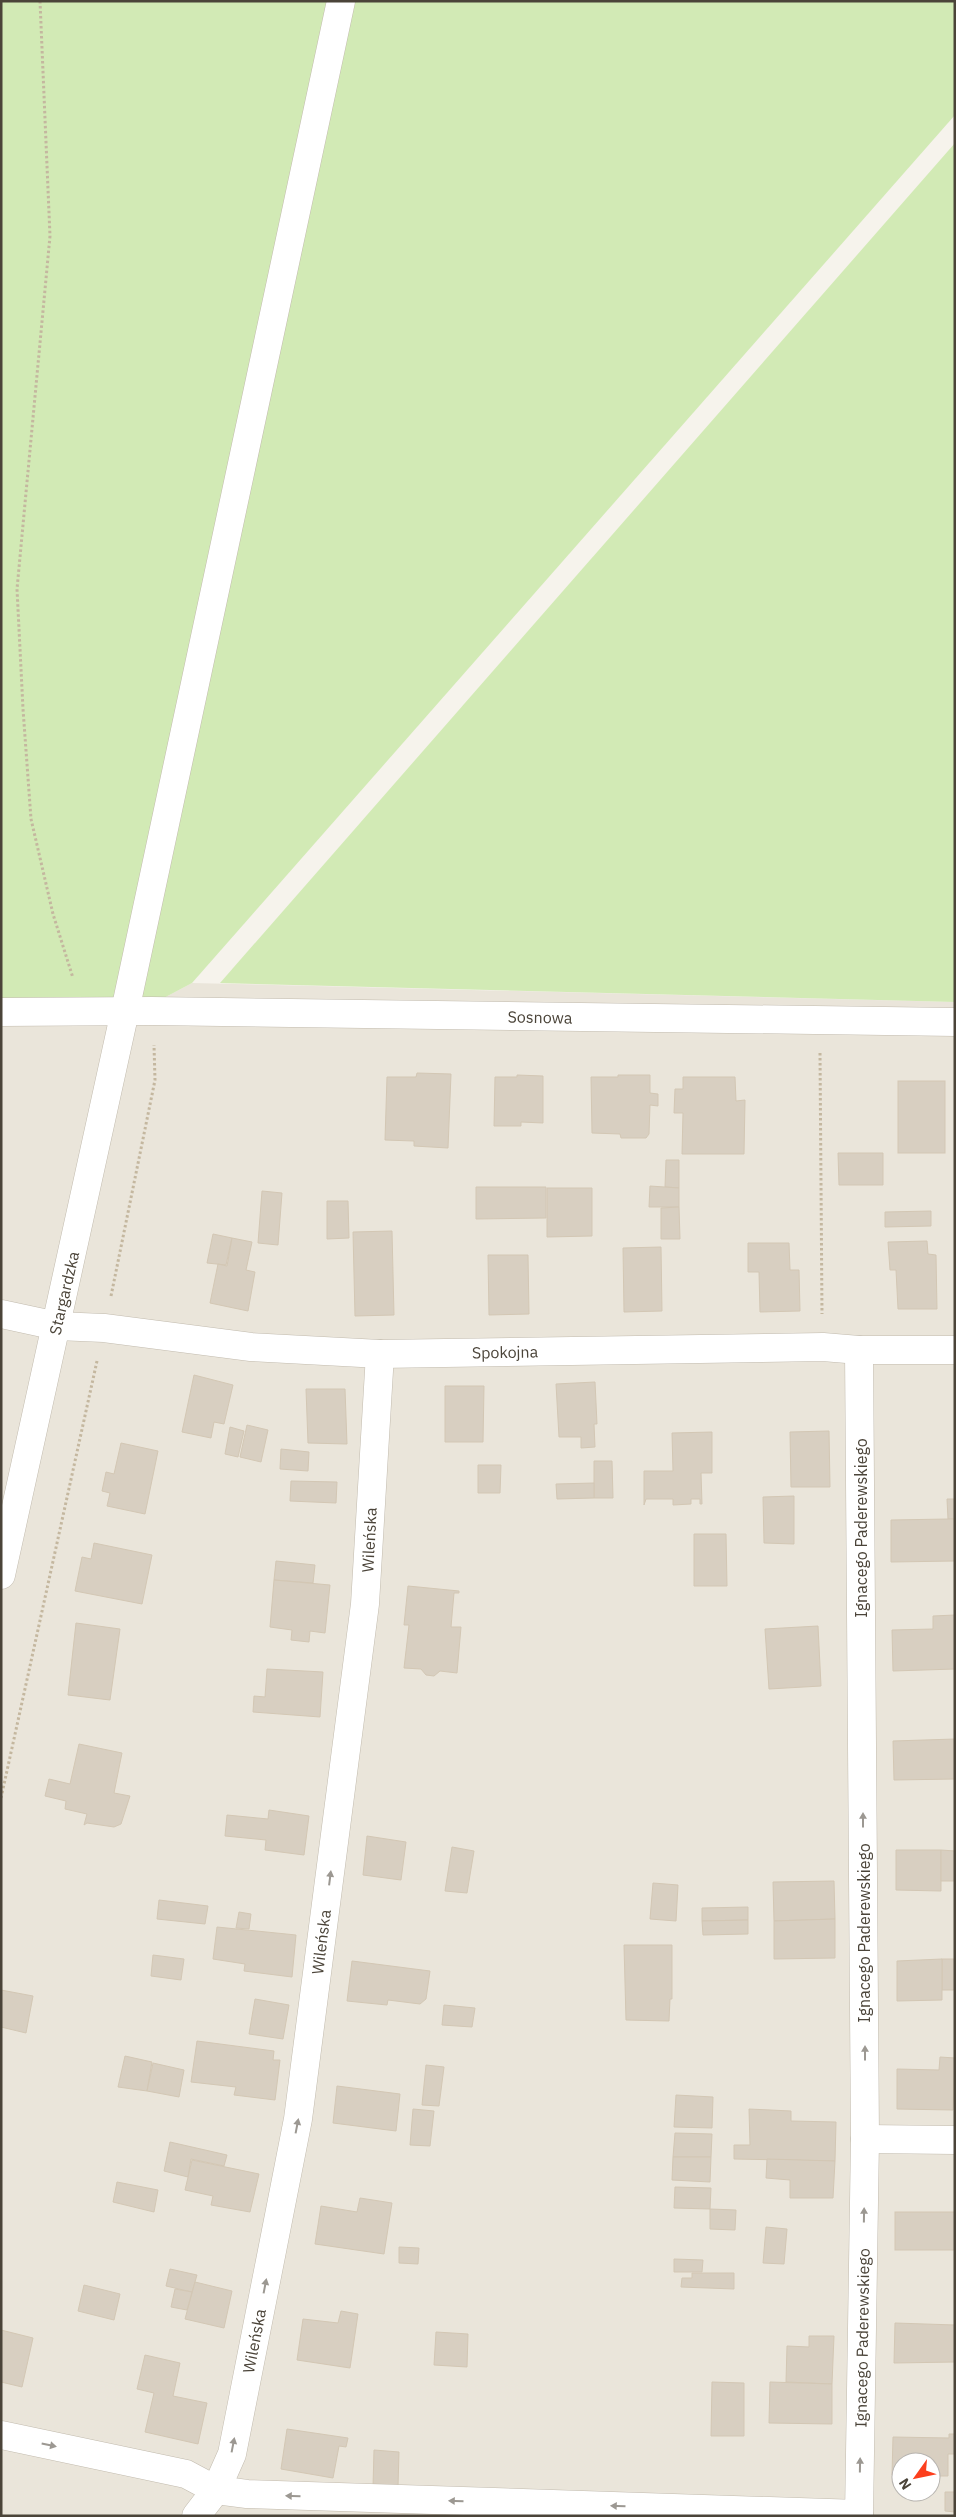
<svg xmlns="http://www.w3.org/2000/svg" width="956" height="2517" font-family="'IBM Plex Sans',sans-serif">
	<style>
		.residential { fill: #eae5da; fill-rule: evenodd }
		.green { fill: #d2eab5 }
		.building { fill: #d8cfc1; stroke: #d3c7b4 }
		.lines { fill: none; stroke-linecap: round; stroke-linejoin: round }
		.minor-casing { stroke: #c2bbae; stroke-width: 29 }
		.path { stroke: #c4b79f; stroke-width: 3; stroke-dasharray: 2.5 2.5; stroke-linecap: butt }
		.minor { stroke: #fff; stroke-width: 28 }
		.oneway { fill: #9c9892 }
		.labels { text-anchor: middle; stroke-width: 4.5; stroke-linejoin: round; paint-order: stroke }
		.street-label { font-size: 16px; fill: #4b4439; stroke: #fff }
	</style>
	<rect width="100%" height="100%" fill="#f6f3ec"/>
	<path class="residential" d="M192,983l763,19v1514h-954v-1515l159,-1zM901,2462h30v30h-30z"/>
	<g class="green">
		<path d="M1,1h954v114l-763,868 -32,17 -159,11z"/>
		<path d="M955,143v859l-735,-19z"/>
	</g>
	<g class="building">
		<path d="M417,1073l34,1 -3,74 -34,-2v-5l-29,-1 2,-63h29z"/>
		<path d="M517,1075l26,1v47l-22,-1v4h-27l1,-49h22z"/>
		<path d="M618,1075h32v18l8,1v12l-8,-1 -1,29 -3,4h-25l-1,-4 -28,-1 -1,-56h27z"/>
		<path d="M683,1077h52l1,24 9,-1 -1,54h-62l1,-41h-9l1,-24h8z"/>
		<rect x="898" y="1081" width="47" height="72"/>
		<path d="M838,1153h45v32h-44z"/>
		<path d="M666,1160h13v28l-14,-1z"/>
		<path d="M650,1186l29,2v19h-30z"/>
		<path d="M476,1187h70v31l-70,1z"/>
		<path d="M547,1188h45v48l-45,1z"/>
		<path d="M262,1191l20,2 -4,52 -20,-2z"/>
		<path d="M327,1201h21l1,37 -22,1z"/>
		<path d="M679,1207l1,32h-19v-31z"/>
		<path d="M931,1211v15l-46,1v-15z"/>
		<path d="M392,1231l2,84 -39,1 -2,-84z"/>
		<path d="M213,1234l19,4 -6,27 -19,-2z"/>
		<path d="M232,1238l20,4 -6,28 9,2 -7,39 -38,-8 8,-39 9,2z"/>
		<path d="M927,1241l1,13 8,1 1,54h-39l-2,-39h-6l-2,-28z"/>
		<path d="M748,1243h41l1,27h9l1,41 -40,1 -1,-40h-11z"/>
		<path d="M661,1247l1,64 -38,1 -1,-64z"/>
		<path d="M488,1255h40l1,59 -40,1z"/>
		<path d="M194,1375l39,10 -9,39 -10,-2 -3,16 -29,-6z"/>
		<path d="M595,1382l2,42h-3l1,23 -14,1v-11h-22l-3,-53z"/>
		<path d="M445,1386h39l-1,56h-38z"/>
		<path d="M306,1389h39l2,55 -39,-1z"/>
		<path d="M247,1425l21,5 -7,32 -21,-5z"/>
		<path d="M230,1427l14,4 -6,26 -13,-3z"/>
		<path d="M829,1431l1,56h-39l-1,-55z"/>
		<path d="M712,1432v41h-11l1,31h-2v-5h-9v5l-18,1v-6h-27l-2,6v-34h29l-1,-38z"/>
		<path d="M121,1443l37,8 -13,63 -38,-8 3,-13 -8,-2 4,-19 8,2z"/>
		<path d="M281,1449l28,3 -1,19 -28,-2z"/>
		<path d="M594,1461h18l1,37h-19z"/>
		<path d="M478,1465h23l-1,28h-22z"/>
		<path d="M291,1481l46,1 -1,21 -46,-2z"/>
		<path d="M594,1483v15l-37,1 -1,-15z"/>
		<path d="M794,1496v48l-30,-1 -1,-46z"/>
		<path d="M947,1499h8v20h-7z"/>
		<path d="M948,1519h7v42l-64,1v-42z"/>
		<path d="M694,1534h32l1,52h-33z"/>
		<path d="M94,1543l58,12 -10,49 -67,-13 7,-34 9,2z"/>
		<path d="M276,1561l39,4 -2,18 -39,-3z"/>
		<path d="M274,1580l56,5 -5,48 -15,-2 -1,11 -18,-2 1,-10 -22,-3z"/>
		<path d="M408,1586l51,5v2h-5l-3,34h10l-4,46 -17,-2 -6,5 -8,-1 -5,-6 -17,-1 5,-43h-5z"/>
		<path d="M955,1615v54l-62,2 -1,-41 41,-1v-13z"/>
		<path d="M76,1623l44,6 -10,71 -42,-5z"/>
		<path d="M818,1626l3,60 -52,3 -4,-60z"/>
		<path d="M267,1669l56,3 -3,45 -67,-5 1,-16 11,1z"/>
		<path d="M955,1739v40l-61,1 -1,-39z"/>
		<path d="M79,1744l43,9 -8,40 16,3 -9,28 -7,3 -27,-4 -3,2 3,-11 -22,-5 1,-8 -21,-5 4,-17 21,5z"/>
		<path d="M269,1810l40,6 -5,39 -39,-5 1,-10 -41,-4 2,-21 41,4z"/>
		<path d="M367,1836l39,6 -5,38 -38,-5z"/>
		<path d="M452,1847l22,4 -7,42 -22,-2z"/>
		<path d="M896,1850h45v41l-45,-1z"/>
		<path d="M941,1850l14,1v30h-14z"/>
		<path d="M834,1881l1,38 -61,2 -1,-39z"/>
		<path d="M653,1883l25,2 -2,36 -26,-2z"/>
		<path d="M159,1900l49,6 -3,18 -48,-5z"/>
		<path d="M748,1907v13l-46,1v-13z"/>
		<path d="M239,1912l12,2 -2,15 -13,-1z"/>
		<path d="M835,1919v39l-61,1v-38z"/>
		<path d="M748,1920v14l-45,1 -1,-14z"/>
		<path d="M217,1927l79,8 -4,42 -48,-6 1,-7 -32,-5z"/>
		<path d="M624,1945h48v54h-2l-1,22 -43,-1z"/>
		<path d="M153,1955l31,4 -3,21 -30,-4z"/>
		<rect x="942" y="1959" width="13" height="31"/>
		<path d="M942,1959v41l-45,1v-40z"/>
		<path d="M352,1961l78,10 -4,28 -6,5 -32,-4 -1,5 -40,-4z"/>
		<path d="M1,1990l32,6 -7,37 -25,-6z"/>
		<path d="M255,1999l34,6 -6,34 -34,-5z"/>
		<path d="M444,2005l31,3 -3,19 -30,-2z"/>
		<path d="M197,2041l77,10 -1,9h7l-5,40 -41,-5 2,-8 -45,-5z"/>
		<path d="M125,2056l27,6 -5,29 -29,-4z"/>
		<path d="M940,2057l15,1 -2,52 -56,-1v-40l42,1z"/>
		<path d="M153,2063l31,7 -5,27 -32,-6z"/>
		<path d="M426,2065l18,2 -5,39 -17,-1z"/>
		<path d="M337,2086l63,8 -4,37 -63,-8z"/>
		<path d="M676,2095l37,2 -1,31 -38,-1z"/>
		<path d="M413,2109l21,2 -4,35 -20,-1z"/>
		<path d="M749,2109l42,2v10l45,1 -1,39 -101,-2v-14h16z"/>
		<path d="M675,2133l37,1 -1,23h-38z"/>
		<path d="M170,2142l57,13 -3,11 -33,-7 -3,18 -24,-6z"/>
		<path d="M673,2157h38l-1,25 -38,-2z"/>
		<path d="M767,2159l68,2 -2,37h-43v-18l-24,-2z"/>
		<path d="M192,2160l67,14 -9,38 -39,-7 2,-9 -28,-6z"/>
		<path d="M117,2182l41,8 -4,22 -41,-10z"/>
		<path d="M675,2187l36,1 -1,21 -36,-1z"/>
		<path d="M360,2198l32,5 -8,51 -69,-10 6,-38 36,6z"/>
		<path d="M710,2209l26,1 -1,20 -25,-1z"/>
		<rect x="895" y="2212" width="60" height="38"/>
		<path d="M766,2227l21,2 -3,35 -21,-1z"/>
		<path d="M399,2247l20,1 -1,16 -19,-1z"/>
		<path d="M674,2259l29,1 -1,12h-28z"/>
		<path d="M170,2269l27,6 -5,17 -26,-6z"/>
		<path d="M692,2273h42v16l-53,-2 1,-9h10z"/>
		<path d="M195,2282l37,9 -8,37 -39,-9z"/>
		<path d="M84,2285l36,9 -6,26 -36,-9z"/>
		<path d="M175,2289l17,3 -5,18 -16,-3z"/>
		<path d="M341,2311l17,3 -8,54 -53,-8 6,-41 35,4z"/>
		<path d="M895,2323l60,2v37l-61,1z"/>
		<path d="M1,2330l32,8 -11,49 -21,-5z"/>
		<path d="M436,2332l32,2 -1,33 -33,-2z"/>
		<path d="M809,2336h25l-2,48 -46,-2 1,-36 22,1z"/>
		<path d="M145,2355l35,8 -7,33 34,7 -9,41 -53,-12 9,-39 -17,-4z"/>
		<path d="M712,2382l32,1v53h-33z"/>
		<path d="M770,2382l62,2v40l-63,-1z"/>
		<path d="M287,2429l61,9 -2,9 -7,-1 -6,32 -52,-9z"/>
		<path d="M949,2434h6v20h-7v22h-17v-14h-30v13h-9l1,-38 56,1z"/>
		<path d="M374,2450l25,2 -1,35h-25z"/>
		<path d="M945,2492h10v20l-10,-1z"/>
	</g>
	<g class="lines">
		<g class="minor-casing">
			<g id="minor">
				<path d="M1,1012l151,-1 803,11"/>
				<path d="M1,1314l56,12 47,2 147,19 129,7 443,-7 36,3h96"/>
				<path d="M859,1350l6,789 -6,377"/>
				<path d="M1,1575l124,-564 216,-1010"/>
				<path d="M865,2139l90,1"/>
				<path d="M1,2435l185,39 30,16 31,4 612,20"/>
				<path d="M196,2516l20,-26 16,-36 66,-335 67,-515 15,-250"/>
			</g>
		</g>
		<g class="path">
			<path d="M40,1l10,235 -33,353 6,120 8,110 22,95 20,64"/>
			<path d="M820,1053l2,261"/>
			<path d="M111,1296l44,-216 -1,-35"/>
			<path d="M1,1798l96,-437"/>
		</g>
		<use href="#minor" class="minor"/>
	</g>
	<defs><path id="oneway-solid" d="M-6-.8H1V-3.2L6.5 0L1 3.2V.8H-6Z" transform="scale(1.25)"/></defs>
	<g class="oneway">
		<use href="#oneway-solid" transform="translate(863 1820) rotate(-90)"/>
		<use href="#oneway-solid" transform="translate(330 1878) rotate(-83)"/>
		<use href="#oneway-solid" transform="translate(865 2053) rotate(-90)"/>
		<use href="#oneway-solid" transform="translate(297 2126) rotate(-79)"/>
		<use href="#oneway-solid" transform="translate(864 2215) rotate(-89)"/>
		<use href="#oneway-solid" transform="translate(265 2286) rotate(-79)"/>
		<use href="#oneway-solid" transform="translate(49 2445) rotate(12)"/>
		<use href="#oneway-solid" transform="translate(233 2445) rotate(-79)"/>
		<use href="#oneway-solid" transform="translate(860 2465) rotate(-89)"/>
		<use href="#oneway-solid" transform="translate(293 2496) rotate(-178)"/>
		<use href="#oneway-solid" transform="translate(456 2501) rotate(-178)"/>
		<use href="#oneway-solid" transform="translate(618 2506) rotate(-178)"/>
	</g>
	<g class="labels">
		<g class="street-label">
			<text transform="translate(540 1017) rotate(1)" y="6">Sosnowa</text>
			<text transform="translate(64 1293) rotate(-77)" y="6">Stargardzka</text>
			<text transform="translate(505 1352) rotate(-1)" y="6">Spokojna</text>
			<text transform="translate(861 1528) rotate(-90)" y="6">Ignacego Paderewskiego</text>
			<text transform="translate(369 1540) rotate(-87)" y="6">Wileńska</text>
			<text transform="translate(864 1933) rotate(-90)" y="6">Ignacego Paderewskiego</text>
			<text transform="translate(321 1942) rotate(-83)" y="6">Wileńska</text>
			<text transform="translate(862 2338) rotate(-89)" y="6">Ignacego Paderewskiego</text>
			<text transform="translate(254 2341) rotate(-79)" y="6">Wileńska</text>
		</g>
	</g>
	<rect width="956" height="2517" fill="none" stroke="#4b4439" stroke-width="5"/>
	<g transform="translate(916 2477) rotate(237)"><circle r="24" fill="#ffffff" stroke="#b7b4b0"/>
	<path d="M0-4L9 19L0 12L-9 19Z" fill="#fc3f1d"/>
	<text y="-8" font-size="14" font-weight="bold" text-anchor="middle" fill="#4b4439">N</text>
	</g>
</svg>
